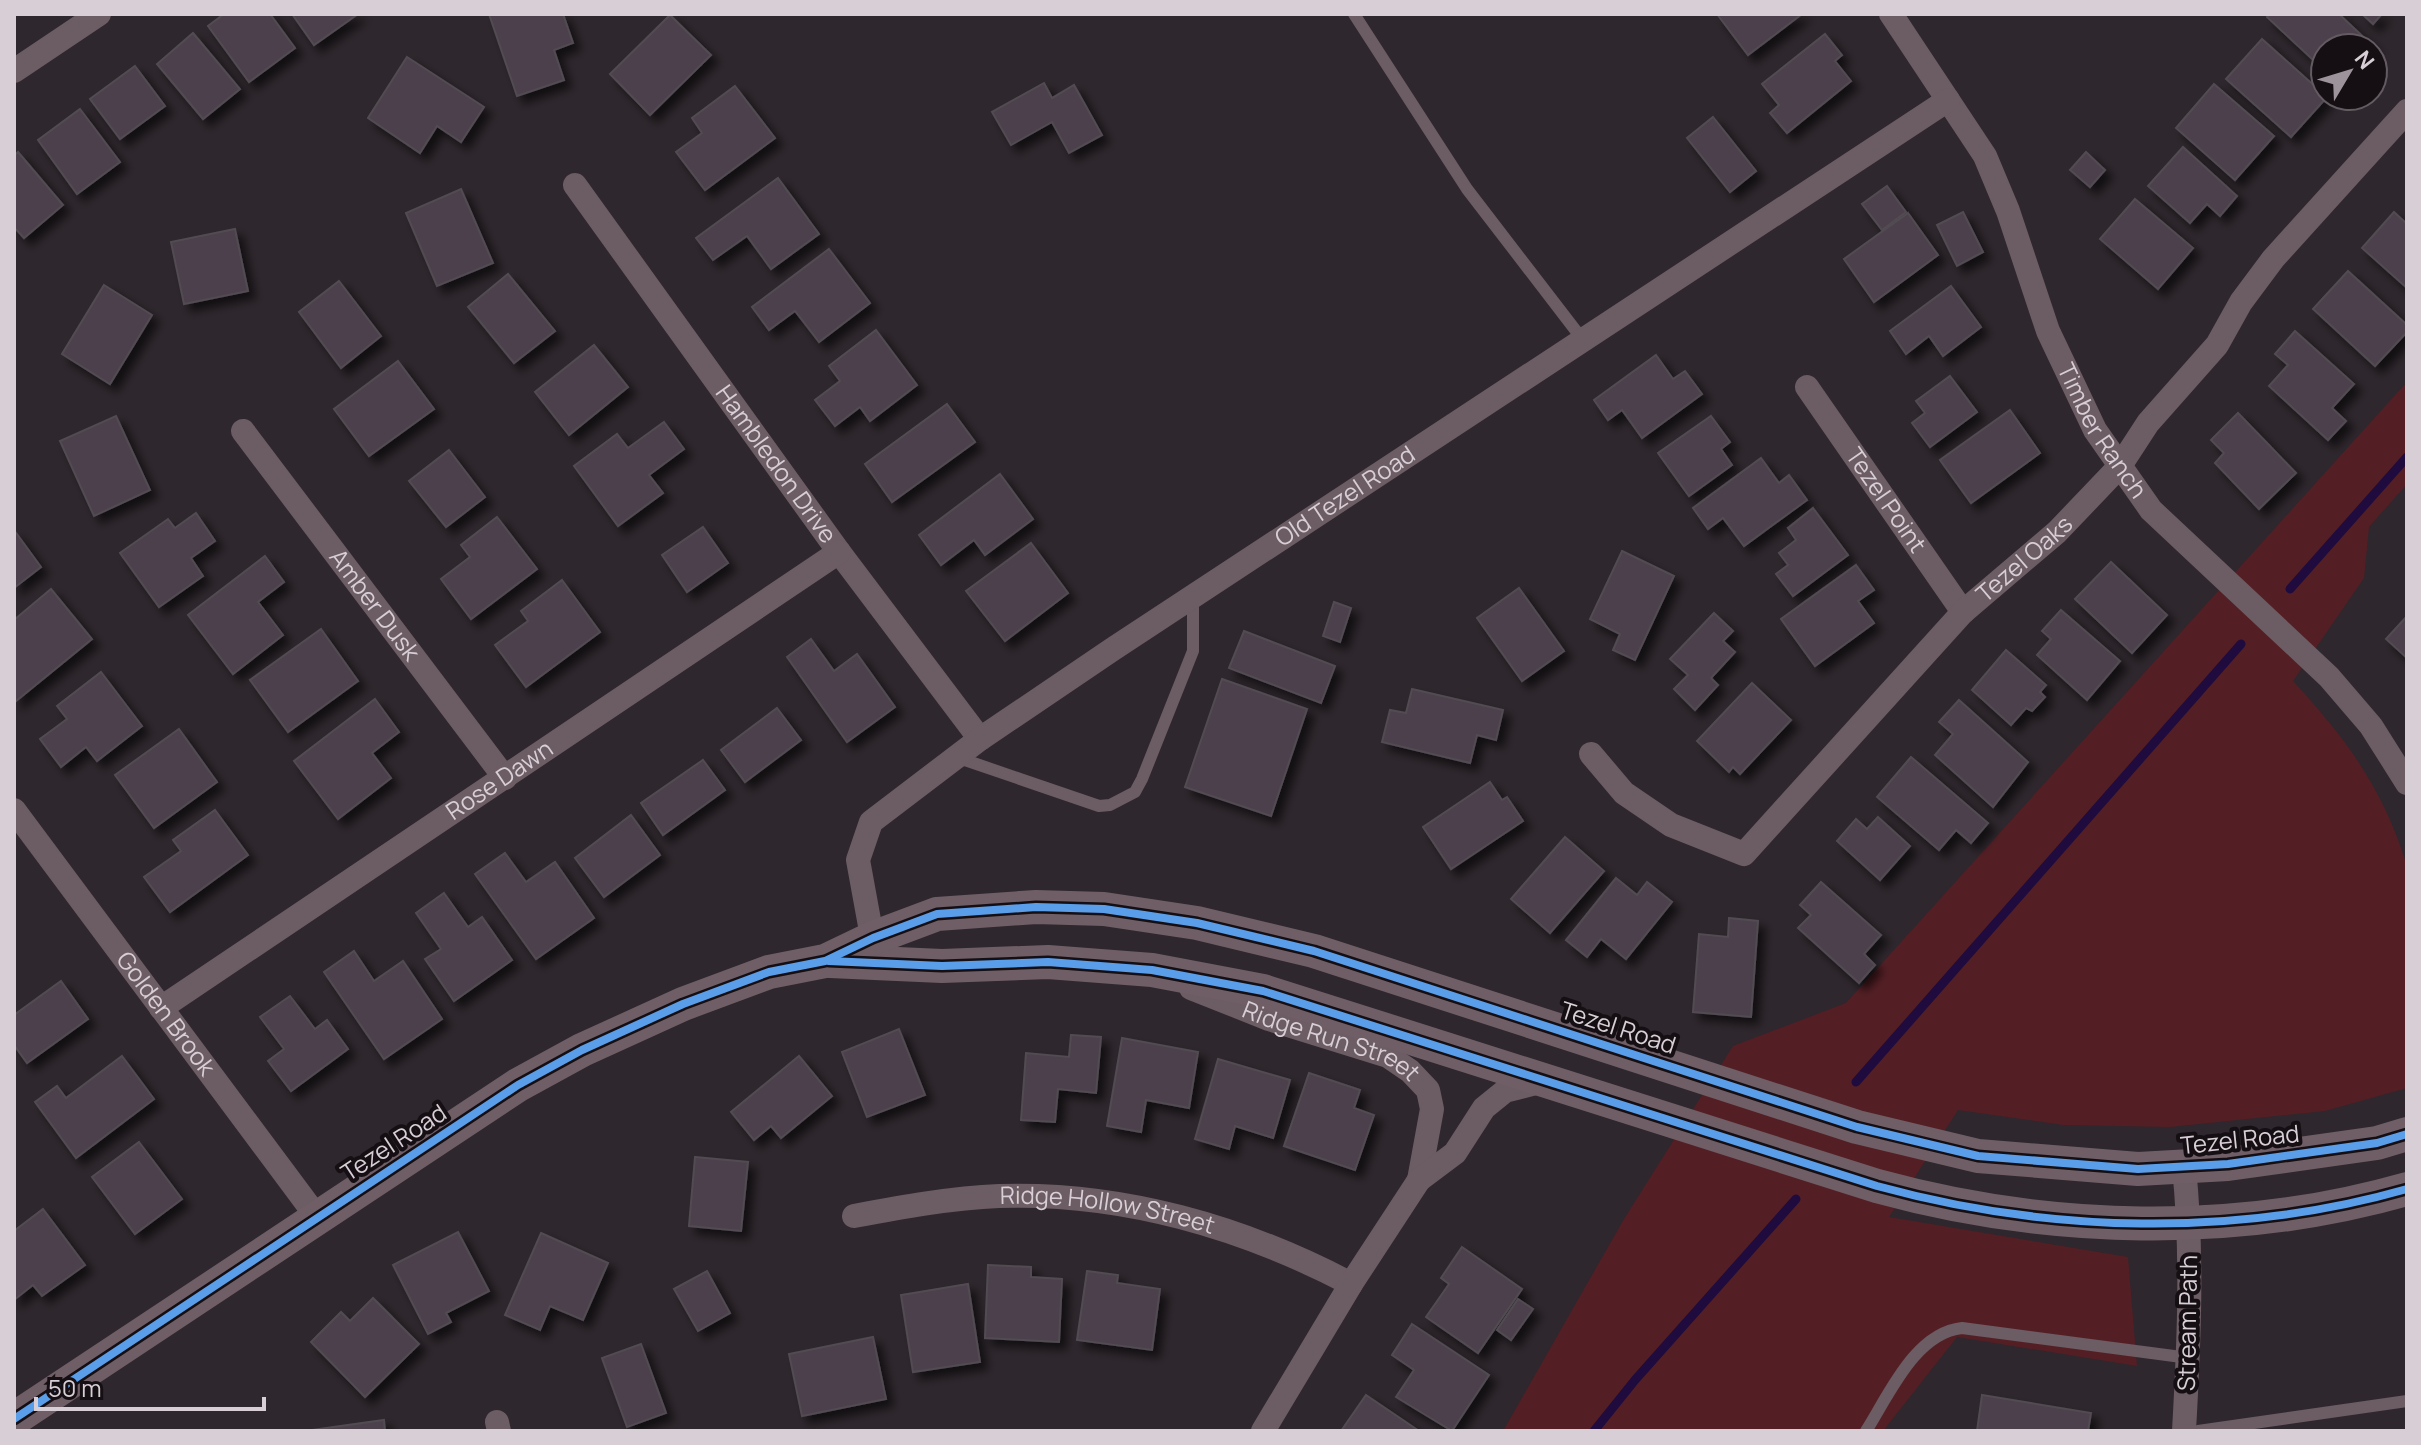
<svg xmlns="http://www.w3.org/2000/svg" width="2421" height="1445" font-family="Manrope,sans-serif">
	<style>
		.green { fill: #531f25 }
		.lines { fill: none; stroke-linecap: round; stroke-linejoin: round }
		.stream { stroke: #1f0b3d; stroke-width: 9 }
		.building { fill: #4b414c; stroke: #524c52; stroke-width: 2; filter: url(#shadow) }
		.lane { stroke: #6c5c63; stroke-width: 12 }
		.street { stroke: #6c5c63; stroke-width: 24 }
		.secondary { stroke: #6f5e65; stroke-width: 34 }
		.cycleway-casing { stroke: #150f14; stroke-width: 13 }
		.cycleway { stroke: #5a9eea; stroke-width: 8 }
		.labels { text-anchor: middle; stroke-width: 8; stroke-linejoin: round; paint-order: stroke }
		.street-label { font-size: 24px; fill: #d8ced5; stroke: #150f14 }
	</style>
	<defs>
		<filter id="shadow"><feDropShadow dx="7" dy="7" stdDeviation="4" flood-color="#0009"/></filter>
	</defs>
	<rect width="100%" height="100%" fill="#2e272d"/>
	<path class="green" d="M2407,382v102l-38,43 -5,51 -71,103c53,57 91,109 114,185v222l-82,23 -155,16 -107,-2 -105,-15 -69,107 239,40 9,109 -180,-29 -74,94h-380l121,-212 109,-173 113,-43z"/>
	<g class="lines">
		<g class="stream">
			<path d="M2290,589l117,-132"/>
			<path d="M1856,1082l385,-438"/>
			<path d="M1594,1431l41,-51 161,-181"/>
		</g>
	</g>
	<g class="building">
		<path d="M224,14h46l25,34 -46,34 -41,-56z"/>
		<path d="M292,14h66l-44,31z"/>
		<path d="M489,14h74l10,29 -19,7 10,30 -47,16z"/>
		<path d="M1717,14h85l-54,41z"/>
		<path d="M2270,14h69l35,33 -49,1v23l-58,-54z"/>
		<path d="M2362,14h20l-9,10z"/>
		<path d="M670,15l41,40 -61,60 -40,-41z"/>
		<path d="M193,33l47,56 -37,30 -46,-55z"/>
		<path d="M1825,34l17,21 -7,6 16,20 -64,52 -17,-20 9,-8 -17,-21z"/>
		<path d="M2262,39l65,58 -36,40 -65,-58z"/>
		<path d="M407,57l77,50 -23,35 -24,-16 -17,27 -52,-35z"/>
		<path d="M135,66l30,40 -45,33 -30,-40z"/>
		<path d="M1044,83l8,15 22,-13 28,50 -33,18 -17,-31 -41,23 -19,-33z"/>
		<path d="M2214,84l60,52 -39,44 -59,-52z"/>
		<path d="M735,86l40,52 -70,52 -29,-38 26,-19 -10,-15z"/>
		<path d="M80,109l40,53 -43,32 -39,-54z"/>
		<path d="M1713,117l43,54 -26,21 -43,-54z"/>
		<path d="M2183,147l54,49 -17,20 -13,-12 -17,19 -42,-37z"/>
		<path d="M18,152l45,53 -39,33 -10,-11v-71z"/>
		<path d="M2086,152l19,18 -15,17 -20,-17z"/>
		<path d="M778,178l41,56 -48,35 -24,-33 -34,24 -17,-22z"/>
		<path d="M1887,186l19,26 -24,18 -20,-26z"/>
		<path d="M461,189l32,74 -56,23 -31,-73z"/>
		<path d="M2135,199l58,49 -35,41 -58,-50z"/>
		<path d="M1963,212l20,40 -26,14 -20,-41z"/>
		<path d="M2394,212l13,12v64l-45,-40z"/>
		<path d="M1908,213l30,42 -64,47 -30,-43z"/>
		<path d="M235,229l13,62 -64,13 -13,-62z"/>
		<path d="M829,249l41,54 -51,39 -24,-31 -26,19 -17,-23z"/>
		<path d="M2348,271l59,54v7l-32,34 -62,-57z"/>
		<path d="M508,274l47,57 -41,32 -46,-56z"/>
		<path d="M339,281l42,55 -40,32 -42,-56z"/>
		<path d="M104,285l48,30 -42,69 -48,-30z"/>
		<path d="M1951,286l30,41 -38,29 -14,-20 -23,18 -16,-23z"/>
		<path d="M876,330l41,55 -47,36 -10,-14 -25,19 -20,-26 25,-19 -11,-15z"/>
		<path d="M2295,331l59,53 -22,24 14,13 -18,19 -59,-54 19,-21 -13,-11z"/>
		<path d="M594,345l34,42 -59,48 -34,-43z"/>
		<path d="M1656,355l17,24 12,-8 17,23 -60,44 -20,-28 -14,10 -14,-20z"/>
		<path d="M398,361l36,48 -65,47 -35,-47z"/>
		<path d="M1950,376l27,36 -47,35 -18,-24 13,-10 -9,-12z"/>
		<path d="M947,404l28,38 -83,60 -27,-38z"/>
		<path d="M2010,410l30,43 -69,50 -31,-43z"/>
		<path d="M2238,413l58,60 -37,36 -44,-46 9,-10 -13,-13z"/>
		<path d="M116,416l34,74 -56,26 -34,-75z"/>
		<path d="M1711,416l19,26 -9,7 11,16 -43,31 -31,-43z"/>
		<path d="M664,422l20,27 -35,26 14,18 -45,33 -44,-60 43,-32 11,14z"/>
		<path d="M449,450l36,47 -39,30 -37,-46z"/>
		<path d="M1761,458l18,25 10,-8 18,25 -63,46 -21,-28 -15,11 -15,-21z"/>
		<path d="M1000,474l33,45 -48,36 -11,-15 -33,25 -22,-30z"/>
		<path d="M1813,508l35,47 -55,41 -17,-22 12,-9 -9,-12 17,-13 -8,-12z"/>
		<path d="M196,513l19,28 -24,17 12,18 -44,31 -39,-54 48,-34 7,9z"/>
		<path d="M497,517l40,52 -66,50 -30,-40 29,-22 -9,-12z"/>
		<path d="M703,527l25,36 -41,29 -25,-37z"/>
		<path d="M14,530l27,37 -27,21z"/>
		<path d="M1031,543l37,50 -63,48 -39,-50z"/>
		<path d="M1622,551l52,25 -39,84 -22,-10 7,-16 -30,-15z"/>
		<path d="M265,556l19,26 -26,20 25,33 -50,39 -45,-59z"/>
		<path d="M2111,562l56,53 -35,38 -57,-54z"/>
		<path d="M1856,565l18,25 -16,11 16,22 -59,43 -34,-47z"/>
		<path d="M562,580l38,52 -74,55 -31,-42 33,-24 -7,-10z"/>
		<path d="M1519,588l45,63 -42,30 -45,-63z"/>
		<path d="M51,589l41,50 -77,63 -1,-82z"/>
		<path d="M1334,602l17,6 -11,34 -17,-6z"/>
		<path d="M2061,610l59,51 -33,39 -50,-45 14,-16 -9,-8z"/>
		<path d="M1714,613l19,18 -10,10 12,11 -24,26 7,7 -23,25 -21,-21 14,-14 -18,-16z"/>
		<path d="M2407,616v42l-21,-19z"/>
		<path d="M321,629l37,52 -70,51 -38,-52z"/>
		<path d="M1244,631l91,35 -14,37 -92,-35z"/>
		<path d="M811,639l23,32 23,-17 38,53 -48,35 -60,-85z"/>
		<path d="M2006,650l40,35 -6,7 5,5 -13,14 -6,-3 -15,17 -39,-35z"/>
		<path d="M101,672l41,54 -45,35 -11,-14 -25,20 -21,-28 27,-20 -10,-13z"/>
		<path d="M1222,679l85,30 -36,107 -86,-29z"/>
		<path d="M1752,683l39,37 -51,54 -7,-7 -4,5 -32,-31z"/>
		<path d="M1412,689l91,21 -7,30 -19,-5 -7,28 -88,-21 8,-32 16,3z"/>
		<path d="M375,699l24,33 -27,21 19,25 -53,41 -44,-58z"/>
		<path d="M1959,700l69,62 -35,45 -58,-52 18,-21 -14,-12z"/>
		<path d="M777,708l24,32 -56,42 -24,-32z"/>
		<path d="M179,729l38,53 -63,46 -39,-53z"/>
		<path d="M1911,757l77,66 -17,20 -15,-13 -17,20 -62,-53z"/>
		<path d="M703,760l22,30 -62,45 -22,-32z"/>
		<path d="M1490,782l12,18 5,-3 16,24 -72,48 -28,-42z"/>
		<path d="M215,810l33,45 -78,57 -26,-35 37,-26 -8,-11z"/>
		<path d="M631,815l29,40 -56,42 -29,-39z"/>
		<path d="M1878,817l32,29 -30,34 -43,-39 19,-22 11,10z"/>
		<path d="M1565,837l39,34 -54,62 -39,-34z"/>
		<path d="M505,853l21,29 29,-20 39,56 -58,41 -61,-85z"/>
		<path d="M1616,878l21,17 10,-13 25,20 -46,57 -25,-20 -14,18 -21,-17z"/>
		<path d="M1821,882l60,53 -17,19 11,11 -16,18 -61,-55 13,-13 -11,-10z"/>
		<path d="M444,893l24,34 14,-10 30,43 -58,41 -29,-42 16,-10 -25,-36z"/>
		<path d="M1729,918l29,3 -7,96 -58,-5 6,-78 29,3z"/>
		<path d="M354,951l20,30 29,-20 39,58 -58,40 -60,-87z"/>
		<path d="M61,981l27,38 -61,44 -13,-18v-30z"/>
		<path d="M290,996l25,33 12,-9 21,29 -57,42 -23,-30 16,-12 -24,-32z"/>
		<path d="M899,1029l26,66 -58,22 -25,-65z"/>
		<path d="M1071,1035l30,2 -5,56 -38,-4 -3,33 -34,-2 5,-67 43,4z"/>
		<path d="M1122,1038l76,14 -9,56 -43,-8 -5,32 -34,-6z"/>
		<path d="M122,1056l32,43 -78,59 -41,-56 22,-16 9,12z"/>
		<path d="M799,1056l33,40 -51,42 -10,-12 -17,14 -23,-28z"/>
		<path d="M1218,1059l72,21 -17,58 -38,-12 -6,23 -34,-10z"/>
		<path d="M1309,1073l51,17 -6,18 20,7 -19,55 -71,-24z"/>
		<path d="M139,1142l43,57 -47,35 -43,-57z"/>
		<path d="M695,1157l53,5 -7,69 -52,-5z"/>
		<path d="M43,1209l42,56 -43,31 -9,-11 -19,15v-69z"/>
		<path d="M458,1232l31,59 -43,22 5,9 -23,12 -35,-69z"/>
		<path d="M541,1233l67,30 -25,57 -33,-14 -10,24 -35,-15z"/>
		<path d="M1462,1247l60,42 -44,64 -52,-36 23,-33 -8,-6z"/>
		<path d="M988,1265l43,2v10l31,2 -3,63 -74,-4z"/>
		<path d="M707,1271l23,42 -32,18 -24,-42z"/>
		<path d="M1087,1271l31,4 -1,8 43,6 -8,61 -75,-10z"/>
		<path d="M968,1284l12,78 -67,10 -12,-77z"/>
		<path d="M373,1298l46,46 -54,53 -54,-55 30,-30 9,9z"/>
		<path d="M1518,1299l15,10 -22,31 -14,-10z"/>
		<path d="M1412,1324l77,51 -37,56 -56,-34 18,-27 -22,-15z"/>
		<path d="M873,1337l13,62 -84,17 -13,-62z"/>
		<path d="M641,1344l25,69 -39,14 -25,-69z"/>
		<path d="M1366,1395l53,36h-78z"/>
		<path d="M1982,1395l109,18 -3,18h-111z"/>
		<path d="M384,1420l1,11h-80z"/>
	</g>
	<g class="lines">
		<g class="lane">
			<path d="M1354,14l113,175 116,151"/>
			<path d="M956,757l143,49 11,-1 25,-13 7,-13 51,-128v-53"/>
			<path d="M1866,1431c23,-36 49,-98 96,-103l227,30"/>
			<path d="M2198,1431l209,-30"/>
		</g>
		<g class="street">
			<path id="s1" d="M1891,14l94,142 23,55 40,120 47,99 56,80 178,167 42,49 36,57"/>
			<path d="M14,71l85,-57"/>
			<path id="s2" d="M575,185l264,367 141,187"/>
			<path id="s3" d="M1807,387l156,225"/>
			<path id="s4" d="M243,431l262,347"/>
			<path id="s5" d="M1591,754l33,39 47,32 73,29 219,-242 94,-80 63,-66 28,-43 69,-78 24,-43 32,-43 134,-148"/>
			<path id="s6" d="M14,810l303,407"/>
			<path id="s7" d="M875,953l-17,-93 13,-38 109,-83 133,-90 835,-549"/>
			<path id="s8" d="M1191,988l78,31 119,37 22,15 18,19 4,19 -13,71"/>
			<path id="s9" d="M161,1008l678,-456"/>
			<path d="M2184,1167c9,89 5,175 0,264"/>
			<path id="s10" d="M854,1216c48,-9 97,-18 145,-20 123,-4 244,31 352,88"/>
			<path d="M497,1422l2,9"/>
			<path d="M1263,1431l88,-147 68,-104 36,-27 29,-45 21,-17 39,-10"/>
		</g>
		<g class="secondary">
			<path d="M830,961l112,5 106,-4 104,8 111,21 614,195c171,47 358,52 530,3"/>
			<path d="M14,1419l504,-334 64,-35 101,-46 86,-32 56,-11 48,-23 64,-24 99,-7 68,2 93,14 117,28 543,176 121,29 160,13 90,-5 149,-21 30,-9"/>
		</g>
		<g class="cycleway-casing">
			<g id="cycleway">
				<path d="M829,961l113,5 106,-4 104,8 111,21 614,195c171,47 358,52 530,3"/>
				<path d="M14,1419l504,-334 64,-35 101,-46 86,-32 56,-11 48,-23 64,-24 99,-7 68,2 93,14 117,28 543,176 121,29 160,13 90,-5 149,-21 30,-9"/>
			</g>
		</g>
		<use href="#cycleway" class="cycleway"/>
	</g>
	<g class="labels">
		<g class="street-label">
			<text dy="8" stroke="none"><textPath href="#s1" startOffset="470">Timber Ranch</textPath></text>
			<text dy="8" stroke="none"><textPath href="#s2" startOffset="344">Hambledon Drive</textPath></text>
			<text dy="8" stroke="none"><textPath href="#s7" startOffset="710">Old Tezel Road</textPath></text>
			<text dy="8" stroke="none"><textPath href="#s3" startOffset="138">Tezel Point</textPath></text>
			<text dy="8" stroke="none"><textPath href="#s5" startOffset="594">Tezel Oaks</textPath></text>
			<text dy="8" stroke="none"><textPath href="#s4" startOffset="218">Amber Dusk</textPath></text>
			<text dy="8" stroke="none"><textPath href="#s9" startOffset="408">Rose Dawn</textPath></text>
			<text dy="8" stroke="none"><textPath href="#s6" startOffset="254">Golden Brook</textPath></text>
			<text transform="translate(1618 1028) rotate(18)" y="8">Tezel Road</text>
			<text dy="8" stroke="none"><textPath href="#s8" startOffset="150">Ridge Run Street</textPath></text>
			<text transform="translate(2240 1140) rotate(-6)" y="8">Tezel Road</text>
			<text transform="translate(394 1143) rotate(-33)" y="8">Tezel Road</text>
			<text dy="8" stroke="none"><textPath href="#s10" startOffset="256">Ridge Hollow Street</textPath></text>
			<text transform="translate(2188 1323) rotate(-89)" y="8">Stream Path</text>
		</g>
	</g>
	<rect width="2421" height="1445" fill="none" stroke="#d8ced5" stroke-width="32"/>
	<g transform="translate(2349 72) rotate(52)"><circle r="38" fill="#150f14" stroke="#635b61" stroke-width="2"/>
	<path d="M0-6L14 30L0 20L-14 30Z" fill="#9c949a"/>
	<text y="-12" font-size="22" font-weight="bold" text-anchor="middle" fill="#d8ced5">N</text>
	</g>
	<path d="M36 1397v12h228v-12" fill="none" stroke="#d8ced5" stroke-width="4"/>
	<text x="48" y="1397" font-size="24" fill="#d8ced5" stroke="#150f14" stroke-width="6" paint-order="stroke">50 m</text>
</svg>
